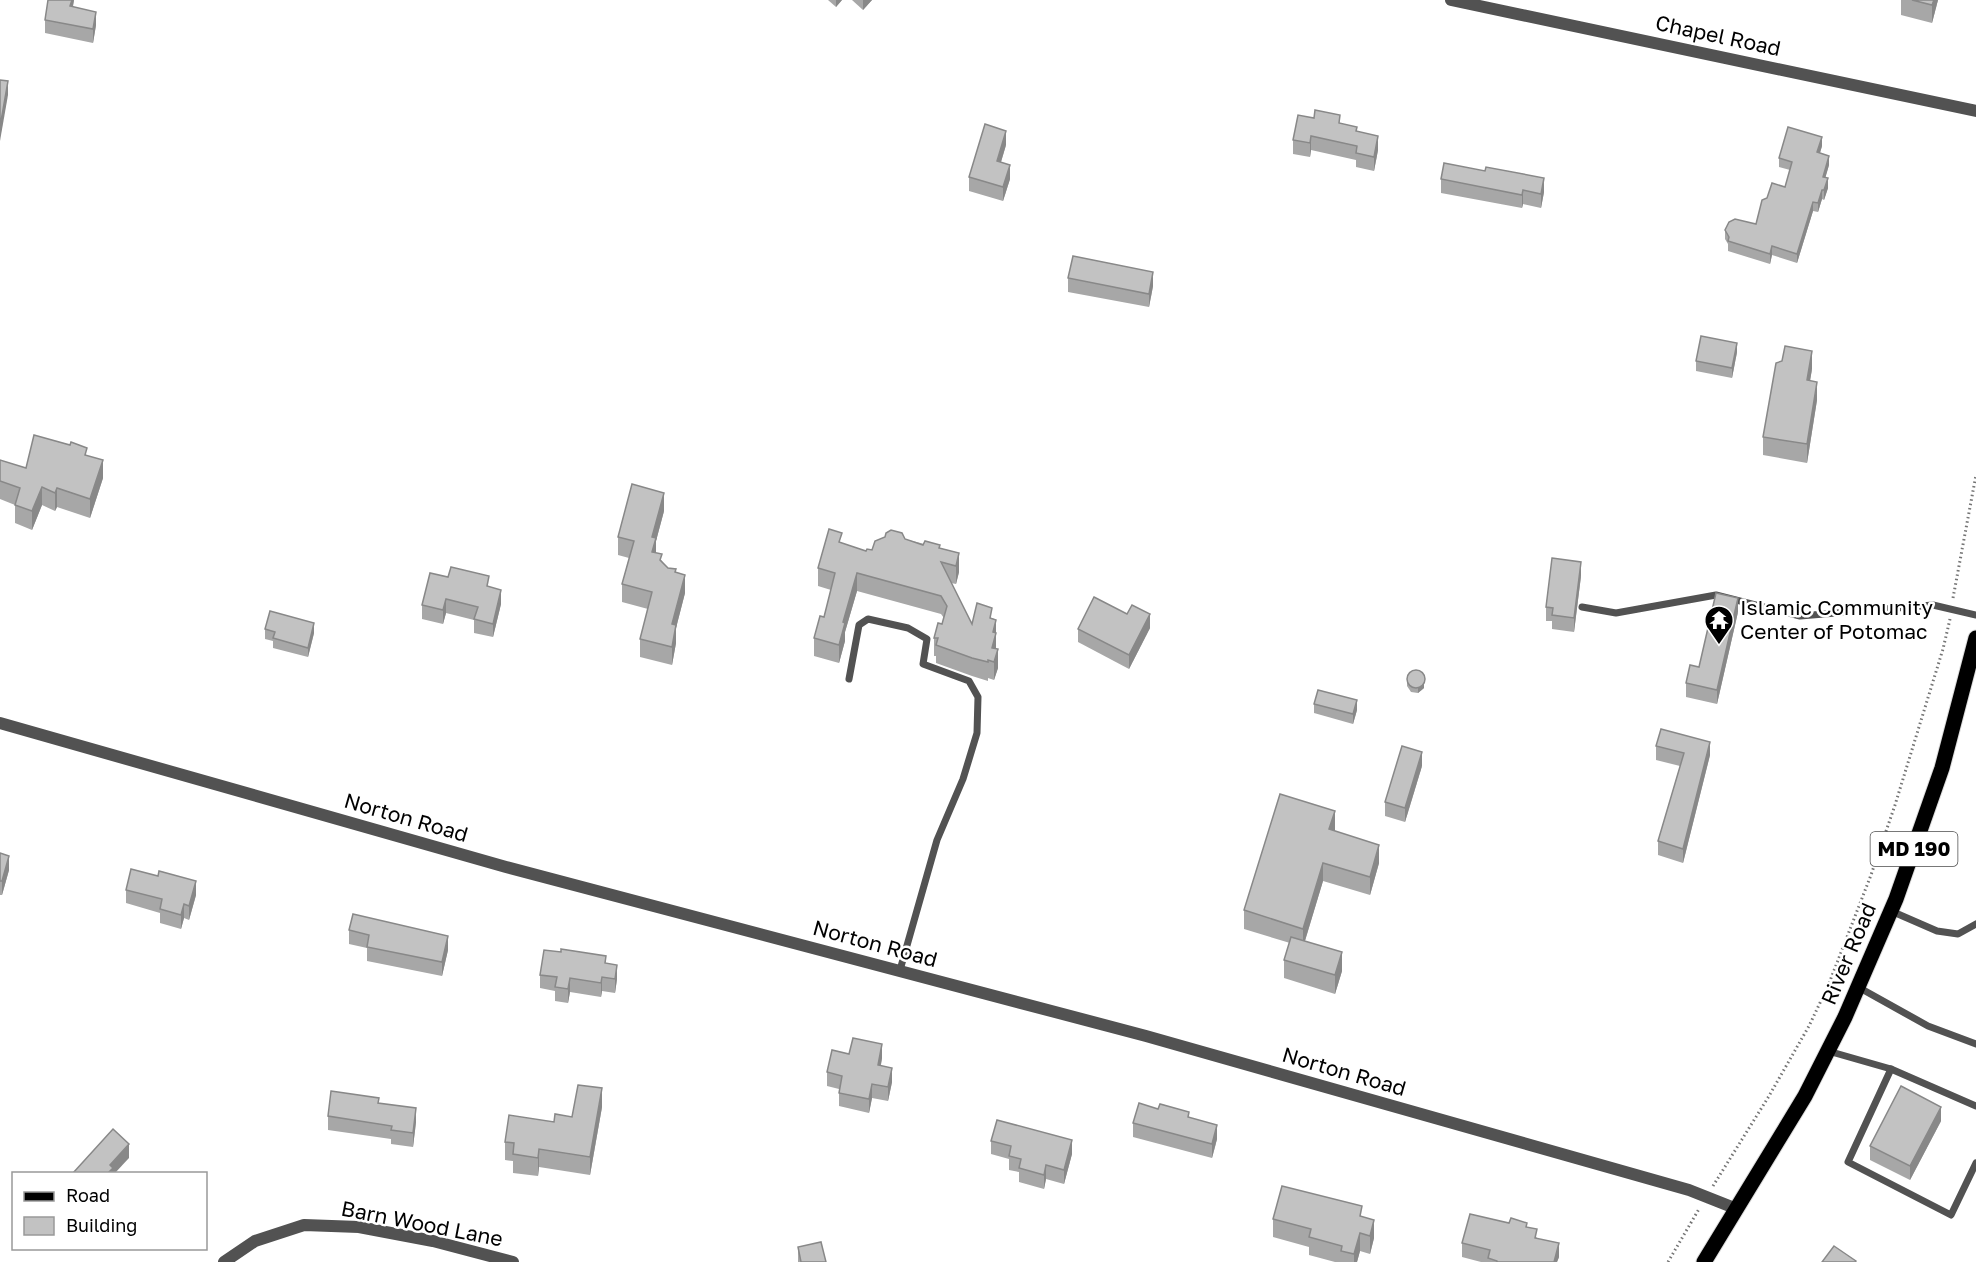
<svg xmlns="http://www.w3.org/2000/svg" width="1976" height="1262" font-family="'Golos Text',sans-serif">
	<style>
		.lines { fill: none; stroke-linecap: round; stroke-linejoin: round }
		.primary-casing { stroke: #dbdbdb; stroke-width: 17 }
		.path { stroke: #747474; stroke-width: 3; stroke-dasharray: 1.5 3; stroke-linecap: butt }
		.lane { stroke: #525252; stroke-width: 7 }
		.street { stroke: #525252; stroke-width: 12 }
		.primary { stroke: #000; stroke-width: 15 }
		.wall { fill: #a7a7a7 }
		.shaded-wall { fill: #888 }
		.building { fill: #c2c2c2; stroke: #888; stroke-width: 1.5 }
		.labels { text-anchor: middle; stroke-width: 5; stroke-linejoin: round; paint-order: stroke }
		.shield { fill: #fff; stroke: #4c4c4c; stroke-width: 1.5 }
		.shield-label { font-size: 20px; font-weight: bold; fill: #000 }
		.street-label { font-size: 21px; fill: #000; stroke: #fff }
		.poi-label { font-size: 21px; fill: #000; stroke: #fff; text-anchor: start }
	</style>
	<rect width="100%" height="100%" fill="#fff"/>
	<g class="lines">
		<g class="primary-casing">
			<path id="primary" d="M1704,1262l101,-166 40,-79 51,-118 46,-131 34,-130"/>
		</g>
		<g class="path">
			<path d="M1953,598l23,-123"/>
			<path d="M1713,1186l56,-90 40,-70 19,-40 43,-111 24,-70 48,-156 7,-30"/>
			<path d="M1668,1262l31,-53"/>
		</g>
		<g class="lane">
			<path d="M1582,607l34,6 100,-18 84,21 133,-11 43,10"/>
			<path d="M849,679l10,-54 9,-6 40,9 19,11 -4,25 46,17 9,16 -1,36 -14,46 -26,61 -37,130"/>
			<path d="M1891,911l46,20 21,3 18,-10"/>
			<path d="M1858,987l70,39 48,18"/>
			<path d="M1828,1051l63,18 85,37"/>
			<path d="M1891,1069l-43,93 103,53 25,-52"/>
		</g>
		<g class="street">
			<path d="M1451,0l525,111"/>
			<path d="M0,723l506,144 640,169 543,154 48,19"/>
			<path d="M224,1262l31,-21 49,-16 55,2 74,14 80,21"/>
		</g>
		<use href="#primary" class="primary"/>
	</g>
	<g class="wall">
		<path d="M48,0h26l-1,7 23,18 -3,18 -48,-10v-13z"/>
		<path d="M828,0h14l-6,7z"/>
		<path d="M852,0h20l-9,10z"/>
		<path d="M1901,0h37l-6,23 -31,-8z"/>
		<path d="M1340,123l17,8 21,19 -4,21 -18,-4v-7l-45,-10 -1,7 -17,-3v-14z"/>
		<path d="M1006,145l-5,17 9,17 -7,22 -34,-10v-14z"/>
		<path d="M1822,146l-2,7 9,12 -4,13 3,10 -4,12 -2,-1 -4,13 -5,-1 -16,52 -25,-8 -2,9 -42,-13v-7l-3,-5v-9l31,-6 11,-26 18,-11 5,-17 -11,-3v-9z"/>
		<path d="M1441,179l103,13 -3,16 -18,-4 -1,4 -81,-15z"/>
		<path d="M1068,278l85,8 -4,21 -81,-15z"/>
		<path d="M1737,352l-5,26 -36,-7v-10z"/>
		<path d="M1812,369l-2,12 7,19 -10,63 -44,-8v-18z"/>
		<path d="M87,456l16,22 -13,40 -33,-11 -2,4 -13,-6 -10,25 -17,-7v-18l-15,-6v-39l26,8z"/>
		<path d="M664,511l-8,30v12l6,8 6,7 8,4 9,21 -9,35v15l-4,22 -32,-8v-18l8,-30 -26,-7v-18l7,-26 -11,-3v-18z"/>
		<path d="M905,539l54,14v19l-3,12 -5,-1 21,41 20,-6 4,2v29l2,19 -4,12 -6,-2v3l-16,-5 -36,-13v-7h-2v-18l8,-14 2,-6 -3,-4 -84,-23 -12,41v9l-6,22 -25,-7v-18l10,-21 7,-27 -13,-4v-18l24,-25 24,8 6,-1z"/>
		<path d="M1581,576l-7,56 -22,-3v-8h-6v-14z"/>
		<path d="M489,587l12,17 -8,33 -19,-4v-13l-28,-7 -3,11 -21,-5v-14z"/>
		<path d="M1738,612l-21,92 -31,-7v-14l13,-16z"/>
		<path d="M1150,628l-21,41 -51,-27v-13z"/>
		<path d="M265,629l49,4 -6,24 -35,-9v-7l-8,-2z"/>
		<path d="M1407,682l17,6 -6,5 -7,-1 -4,-6z"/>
		<path d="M1314,704l43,6 -4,14 -39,-11z"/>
		<path d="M1656,746l54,9 -27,108 -25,-8v-14l22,-75 -24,-6z"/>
		<path d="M1422,766l-17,56 -20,-6v-14z"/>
		<path d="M1335,830v1l44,32 -9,32 -47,-14 -18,60 37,30 -7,23 -51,-16v-18l6,-17 -46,-14v-19z"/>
		<path d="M0,853l9,17 -7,25h-2z"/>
		<path d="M126,890l70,5 -7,25 -5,-2 -3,11 -21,-6v-10l-34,-10z"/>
		<path d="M349,930l99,20 -6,26 -75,-15v-13l-18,-4z"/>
		<path d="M606,963l11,16 -2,14 -13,-2 -1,6 -31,-5 -2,11 -13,-2v-10l-15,-3v-13z"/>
		<path d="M849,1054l33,4 -1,7 11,17 -4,19 -16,-3 -3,15 -30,-7v-17l-12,-3v-14z"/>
		<path d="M379,1103l37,19 -3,25 -22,-3v-5l-63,-9v-14z"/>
		<path d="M602,1107l-12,68 -51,-8 -1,9 -25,-3v-12l-8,-1v-18l49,-20 18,-5z"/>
		<path d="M1189,1117l28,22 -5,19 -79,-21v-14z"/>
		<path d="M1941,1121l-31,59 -40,-20v-14z"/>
		<path d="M991,1141l81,13 -8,30 -18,-5 -2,10 -25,-7v-10l-10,-2v-11l-18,-5z"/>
		<path d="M1362,1216l12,22 -4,16 -10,-3 -3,11h-22l-26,-7v-8l-36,-10v-18z"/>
		<path d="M1527,1227l10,11 22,19 -2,5h-76l-19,-5v-14z"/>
		<path d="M798,1247l28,15h-28z"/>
	</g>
	<g class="shaded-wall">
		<path d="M72,0h2l-4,20v-14z"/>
		<path d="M836,0h6l-6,7z"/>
		<path d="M863,0h9l-9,10z"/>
		<path d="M1934,0h4l-6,23v-18z"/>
		<path d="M96,12v13l-3,18v-14z"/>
		<path d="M8,81v14l-8,46v-14z"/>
		<path d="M1006,131v14l-9,30v-14z"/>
		<path d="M1311,136v14l-1,7v-14z"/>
		<path d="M1378,136v14l-4,21v-14z"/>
		<path d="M1822,137v9l-5,16v-10z"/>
		<path d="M1829,156v9l-6,21v-9z"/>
		<path d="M1010,165v14l-7,22v-14z"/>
		<path d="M1544,178v14l-3,16v-14z"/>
		<path d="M1828,178v10l-4,12v-10z"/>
		<path d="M1523,190v14l-1,4v-13z"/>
		<path d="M1822,190v9l-4,13v-9z"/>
		<path d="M1813,202v9l-16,52v-9z"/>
		<path d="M1772,246v9l-2,9v-10z"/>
		<path d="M1153,272v14l-4,21v-13z"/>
		<path d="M1737,343v9l-5,26v-10z"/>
		<path d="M1812,351v18l-5,29v-18z"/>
		<path d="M1817,382v18l-10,63v-19z"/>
		<path d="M103,460v18l-13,40v-19z"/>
		<path d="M42,487v18l-10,25v-19z"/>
		<path d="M57,488v19l-2,4v-18z"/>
		<path d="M664,493v18l-8,30v16l-4,13v-33z"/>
		<path d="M959,553v19l-3,12v-18z"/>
		<path d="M1581,562v14l-7,56v-14z"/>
		<path d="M857,573v18l-12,41v9l-6,22v-18l4,-23z"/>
		<path d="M685,575v18l-9,35v15l-4,22v-41z"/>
		<path d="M501,590v14l-8,33v-13z"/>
		<path d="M1738,598v14l-21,92v-14z"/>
		<path d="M446,599v14l-3,11v-14z"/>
		<path d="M1150,614v14l-21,41v-14z"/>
		<path d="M996,620v31l-4,-3 1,-16z"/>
		<path d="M314,623v10l-6,24v-9z"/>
		<path d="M998,649v19l-4,12v-18z"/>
		<path d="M1424,681v7l-6,5v-5z"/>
		<path d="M1357,700v10l-4,14v-10z"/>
		<path d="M1710,742v13l-27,108v-14z"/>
		<path d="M1422,752v14l-17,56v-14z"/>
		<path d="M1335,811v19l-6,18v-19z"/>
		<path d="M1379,845v18l-9,32v-18z"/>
		<path d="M9,856v14l-7,25v-14z"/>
		<path d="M1323,863v18l-20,66v-18z"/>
		<path d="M196,881v14l-7,25v-14z"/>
		<path d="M184,904v14l-3,11v-14z"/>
		<path d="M448,936v14l-6,26v-14z"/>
		<path d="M1342,952v19l-7,23v-19z"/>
		<path d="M617,965v14l-2,14v-14z"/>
		<path d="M602,977v14l-1,6v-14z"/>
		<path d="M570,978v14l-2,11v-14z"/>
		<path d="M882,1044v14l-4,21v-14z"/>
		<path d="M892,1068v14l-4,19v-14z"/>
		<path d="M872,1084v14l-3,15v-14z"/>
		<path d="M602,1088v19l-12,68v-18z"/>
		<path d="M1941,1107v14l-31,59v-14z"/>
		<path d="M416,1108v14l-3,25v-14z"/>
		<path d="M1217,1125v14l-5,19v-14z"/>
		<path d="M1072,1140v14l-8,30v-14z"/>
		<path d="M129,1144v14l-14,15h-7l2,-8z"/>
		<path d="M539,1149v18l-1,9v-18z"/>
		<path d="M1046,1165v14l-2,10v-14z"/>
		<path d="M1374,1220v18l-4,16v-18z"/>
		<path d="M1360,1233v18l-3,11h-3v-8z"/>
		<path d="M1559,1243v14l-2,5h-3z"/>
	</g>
	<g class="building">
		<path d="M48,0h24l-2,6 26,6 -3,17 -48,-9z"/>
		<path d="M1912,0h22l-2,5z"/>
		<path d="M0,80l8,1 -8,46z"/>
		<path d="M1315,110l25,5 -1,8 18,4 -1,4 22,5 -4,21 -18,-4 1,-7 -46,-10 -1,7 -17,-3 5,-25 16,3z"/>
		<path d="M985,124l21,7 -9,30 13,4 -7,22 -34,-10z"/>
		<path d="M1788,127l34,10 -5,15 12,4 -6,21 5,1 -4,12h-2l-4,13 -5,-1 -16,52 -25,-8 -2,8 -42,-13 1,-4 -4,-7 4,-8 6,-3 21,5 6,-24 5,-2 5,-15 13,4 7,-25 -13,-4z"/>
		<path d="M1444,163l41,8 1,-4 58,11 -3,16 -18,-4 -1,5 -81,-16z"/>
		<path d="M1073,256l80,16 -4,22 -81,-16z"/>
		<path d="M1701,336l36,7 -5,25 -36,-7z"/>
		<path d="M1785,346l27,5 -5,29 10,2 -10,62 -44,-7 13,-74 6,-2z"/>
		<path d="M34,435l36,10 1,-3 16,6 -2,7 18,5 -13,39 -33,-11 -2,5 -13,-6 -10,24 -17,-6 5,-17 -20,-7v-21l26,8z"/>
		<path d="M632,484l32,9 -12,44 4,1 -4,14 10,2 -2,6 8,8 8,1 -1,3 10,3 -13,49 4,1 -4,22 -32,-8 12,-47 -30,-8 12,-43 -16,-4z"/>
		<path d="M829,529l13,4 -3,9 27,9 1,-2 5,1 3,-9 10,-4 1,-4 5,-3 11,3 3,6 18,6 2,-4 15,4 -1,3 20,5 -3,13 -15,-4 31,62 5,-21 15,5 -2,10 6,2 -3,12 3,1 -4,15 6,1 -4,13 -6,-2v2l-16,-4 -36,-13 2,-7h-4l4,-15 4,1 5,-18 -6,-10 -84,-23 -14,49 2,1 -6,22 -25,-7 6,-22 4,1 11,-44 -17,-5z"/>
		<path d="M1552,558l29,4 -7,56 -22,-3 1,-7 -7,-1z"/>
		<path d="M451,567l38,9 -2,10 14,4 -8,34 -19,-5 4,-12 -32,-8 -3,11 -21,-5 8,-32 18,4z"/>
		<path d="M1716,593l22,5 -21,92 -31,-7 4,-18 9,2z"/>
		<path d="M1094,597l33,17 5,-9 18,9 -21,41 -51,-26z"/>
		<path d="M270,611l44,12 -6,25 -35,-10 2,-6 -10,-3z"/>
		<circle cx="1416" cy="679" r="9"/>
		<path d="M1318,690l39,10 -4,14 -39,-10z"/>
		<path d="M1661,729l49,13 -27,107 -25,-8 26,-88 -28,-7z"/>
		<path d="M1402,746l20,6 -17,56 -20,-6z"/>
		<path d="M1280,794l55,17 -6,18 50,16 -9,32 -47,-14 -20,66 -59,-19z"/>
		<path d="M0,853l9,3 -7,25h-2z"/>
		<path d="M131,869l27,7 1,-5 37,10 -7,25 -5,-2 -3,11 -21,-6 2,-10 -36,-9z"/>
		<path d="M353,914l95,22 -6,26 -75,-15 2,-12 -20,-5z"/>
		<path d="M1291,937l51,15 -7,23 -51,-15z"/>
		<path d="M561,949l45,7 -1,7 12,2 -2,14 -13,-2 -1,6 -31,-5 -2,11 -13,-2 2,-10 -17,-2 4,-25 17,2z"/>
		<path d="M853,1038l29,6 -4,21 14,3 -4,19 -16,-3 -3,15 -30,-6 3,-17 -15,-4 5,-22 17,4z"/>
		<path d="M578,1085l24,3 -12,69 -51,-8 -1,9 -25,-4 1,-11 -9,-1 4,-27 45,7 1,-8 17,3z"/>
		<path d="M1901,1086l40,21 -31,59 -40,-20z"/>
		<path d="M331,1091l48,7 -1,5 38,5 -3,25 -22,-3 1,-4 -64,-10z"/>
		<path d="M1139,1103l19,6 2,-5 29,8 -1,5 29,8 -5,19 -79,-21z"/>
		<path d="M997,1120l75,20 -8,30 -18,-5 -2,10 -25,-7 2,-9 -12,-3 2,-10 -20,-5z"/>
		<path d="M113,1129l16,15 -19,21 3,3 -5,5h-35z"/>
		<path d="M1282,1186l80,20 -2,10 14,4 -4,16 -10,-3 -6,21 -13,-3 1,-5 -33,-9 2,-8 -38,-10z"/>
		<path d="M1470,1214l39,9 2,-5 16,5 -1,4 11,2 -2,9 24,5 -5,19h-57v-1l-9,-3 2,-8 -28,-7z"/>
		<path d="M821,1242l5,20h-25l-3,-15z"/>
		<path d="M1834,1246l22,15 -1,1h-33z"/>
	</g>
	<defs>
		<g id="temple-pin" transform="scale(1.5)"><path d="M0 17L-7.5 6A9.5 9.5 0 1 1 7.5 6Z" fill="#000" stroke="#fff"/><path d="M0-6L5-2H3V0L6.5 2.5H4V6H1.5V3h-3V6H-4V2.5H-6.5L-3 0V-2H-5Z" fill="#fff"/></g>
	</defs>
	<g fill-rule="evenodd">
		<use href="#temple-pin" x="1719" y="620"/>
	</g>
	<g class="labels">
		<rect class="shield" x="1870.5" y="832" width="87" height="34" rx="4.5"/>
		<g class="shield-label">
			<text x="1914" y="856">MD 190</text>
		</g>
		<g class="street-label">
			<text transform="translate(1718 36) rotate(12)" y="7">Chapel Road</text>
			<text transform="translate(406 818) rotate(16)" y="7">Norton Road</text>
			<text transform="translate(875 944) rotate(15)" y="7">Norton Road</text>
			<text transform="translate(1849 954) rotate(-67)" y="7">River Road</text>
			<text transform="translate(1344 1072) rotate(16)" y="7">Norton Road</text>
			<text transform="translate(422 1224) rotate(11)" y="7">Barn Wood Lane</text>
		</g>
		<g class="poi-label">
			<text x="1740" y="615">Islamic Community<tspan x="1740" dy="24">Center of Potomac</tspan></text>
		</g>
	</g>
	<rect x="12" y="1172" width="195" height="78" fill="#ffffff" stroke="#999999" stroke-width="1.5"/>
	<rect x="24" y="1192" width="30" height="9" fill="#000000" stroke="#999999" stroke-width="1.5"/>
	<text x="66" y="1202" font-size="18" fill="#000000">Road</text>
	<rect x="24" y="1217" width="30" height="18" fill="#c2c2c2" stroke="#999999" stroke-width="1.5"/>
	<text x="66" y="1232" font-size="18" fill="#000000">Building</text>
</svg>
